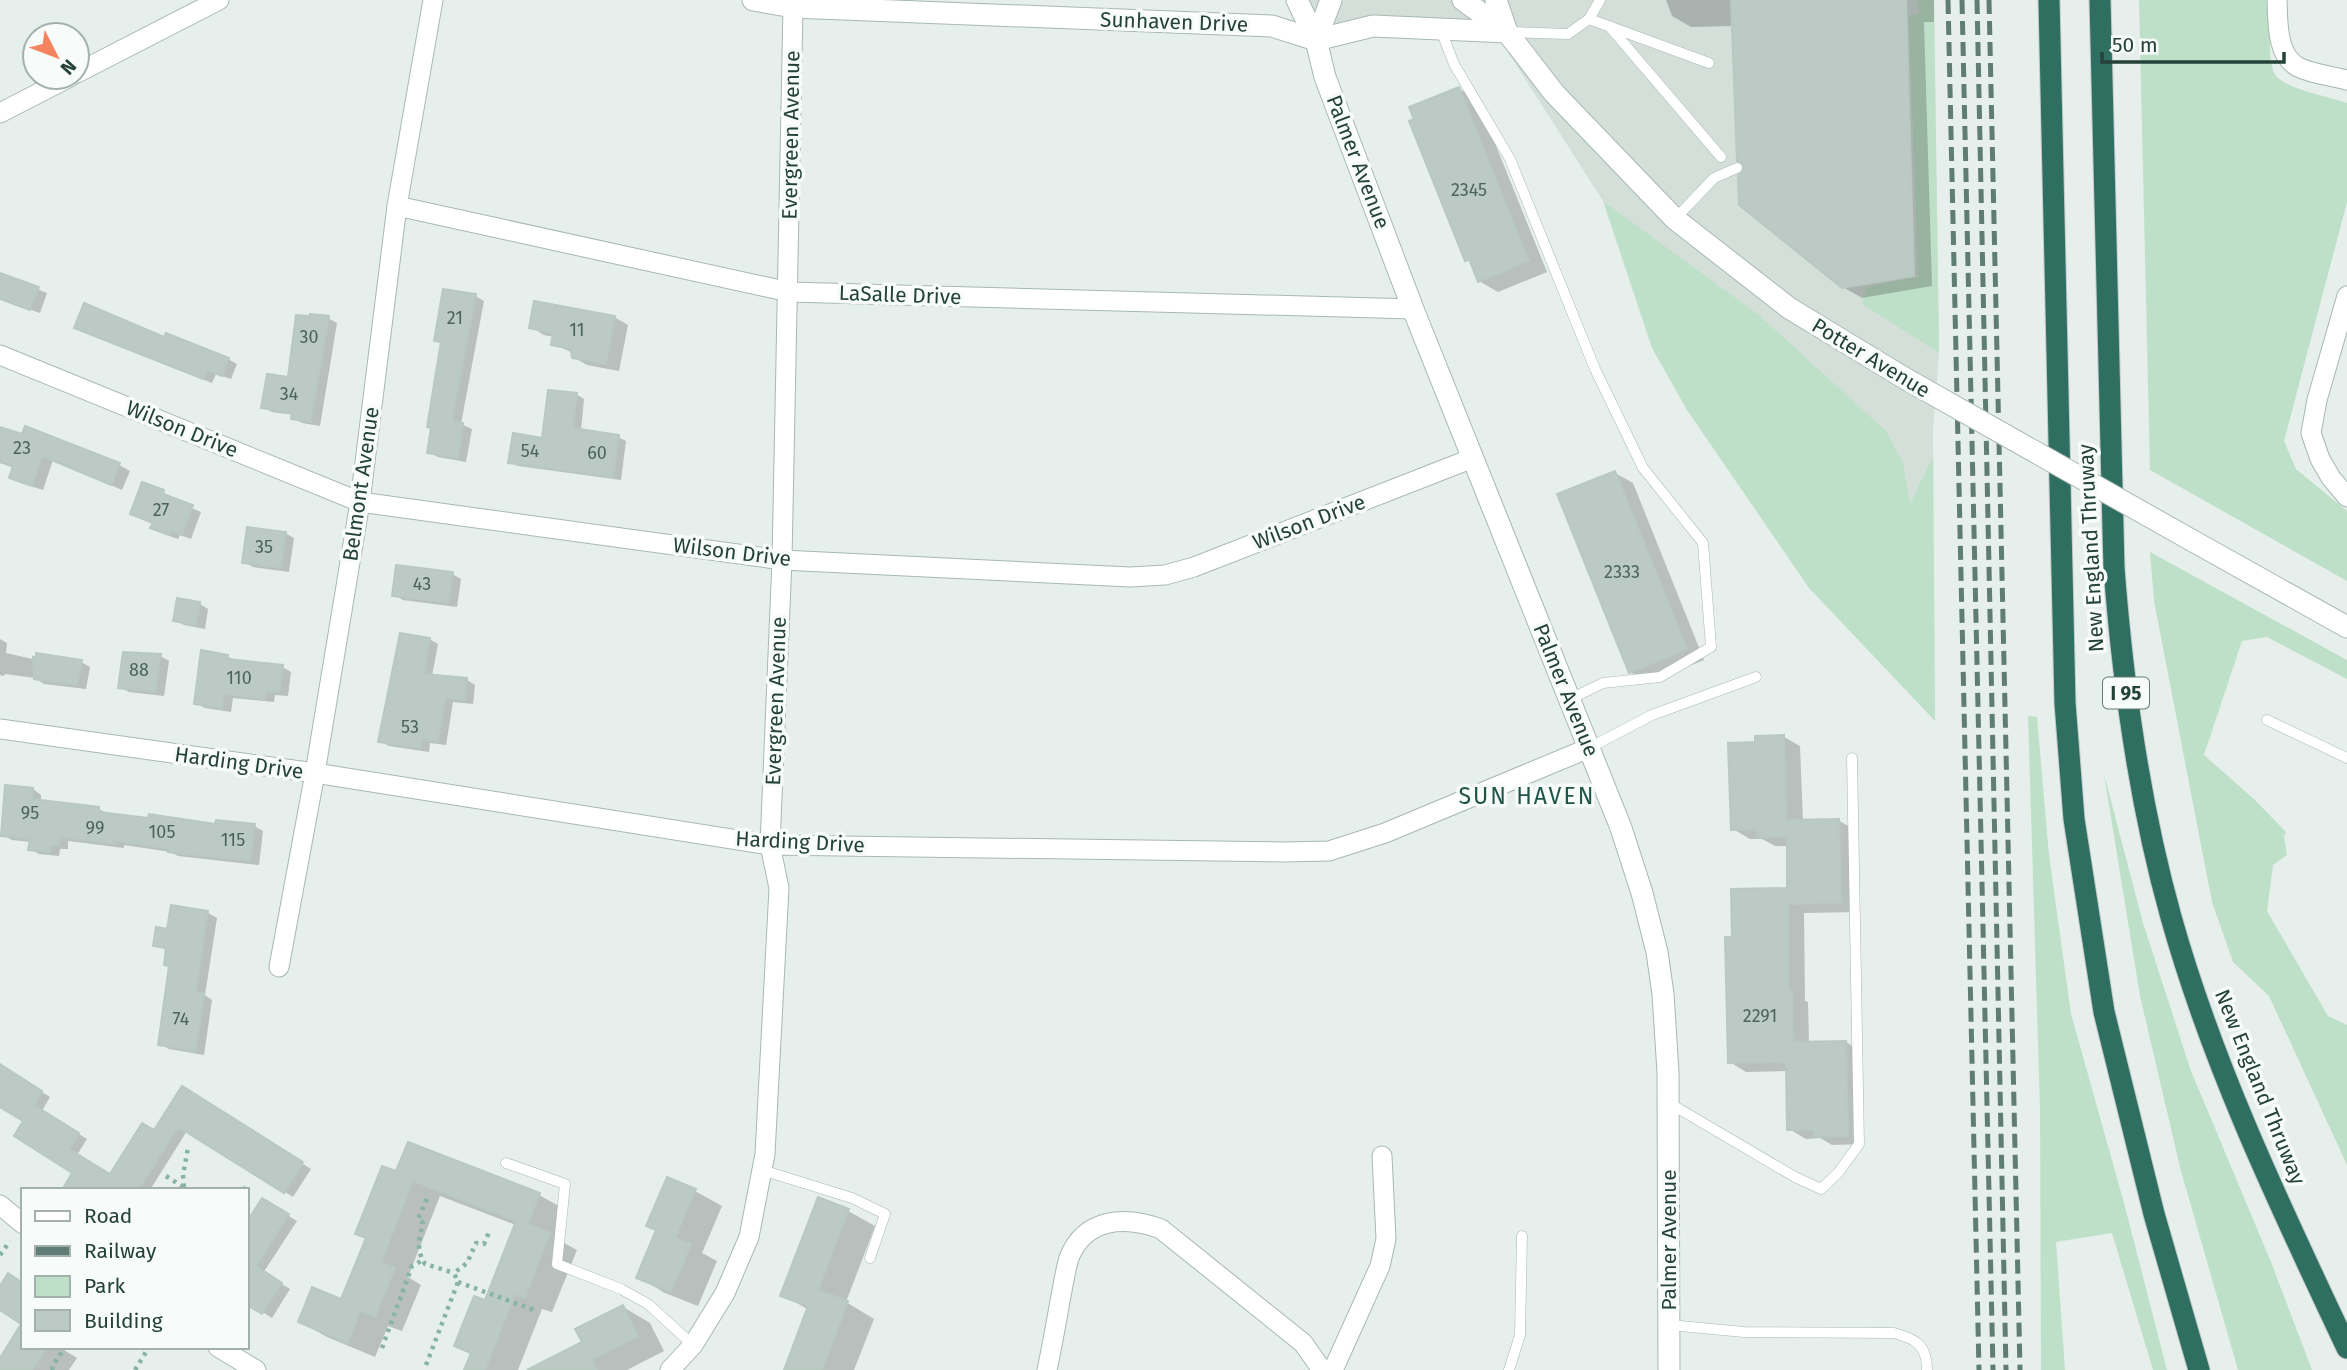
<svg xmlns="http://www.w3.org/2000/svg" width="2347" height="1370" font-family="'Fira Sans',sans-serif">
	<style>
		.built { fill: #d4dfda }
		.green { fill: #bfe0c8 }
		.shadow { fill: #0003 }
		.building { fill: #bbcac4; stroke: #b8c9c2; stroke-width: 2 }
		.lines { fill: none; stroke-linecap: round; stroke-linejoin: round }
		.service-casing { stroke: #a8b8b2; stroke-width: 11 }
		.minor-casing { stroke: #a8b8b2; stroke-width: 21 }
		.tertiary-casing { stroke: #a8b8b2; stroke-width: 23 }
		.motorway-casing { stroke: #c2cac8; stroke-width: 23 }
		.path { stroke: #86b3a5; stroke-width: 4.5; stroke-dasharray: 3.5 5; stroke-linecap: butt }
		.service { stroke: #fff; stroke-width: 10 }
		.minor { stroke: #fff; stroke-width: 19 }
		.tertiary { stroke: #fff; stroke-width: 21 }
		.motorway { stroke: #2f6f62; stroke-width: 21 }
		.rail { stroke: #5f7d75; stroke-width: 5; stroke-dasharray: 14 7; stroke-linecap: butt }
		.tertiary-bridge-casing { stroke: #a8b8b2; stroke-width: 23; stroke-linecap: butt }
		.tertiary-bridge { stroke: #fff; stroke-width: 21 }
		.labels { text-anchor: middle; stroke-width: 7; stroke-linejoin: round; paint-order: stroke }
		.number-label { font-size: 18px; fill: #4a645c }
		.shield { fill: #f7fbf9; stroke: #637a73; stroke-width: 2 }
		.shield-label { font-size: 19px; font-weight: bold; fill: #24423a }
		.street-label { font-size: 21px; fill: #24423a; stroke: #f7fbf9 }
		.neighbourhood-label { font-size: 23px; letter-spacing: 2px; fill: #1f5548; stroke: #f7fbf9 }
	</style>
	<rect width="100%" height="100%" fill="#e6efeb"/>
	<path class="built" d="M1291,0h643l5,353 -6,78 2,290 -443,-694 -185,5z"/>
	<g class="green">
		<path d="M1918,0h16l5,353 -77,-49 4,-17 52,-10 -9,-262 9,-1z"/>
		<path d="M2139,0h132c0,17 -5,63 5,76 11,13 54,21 71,27v99l-63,239 12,28 51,42v70l-197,-111z"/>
		<path d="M1603,201l156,114 127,116 17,32 7,41 23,-48 2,265 -126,-133 -122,-178 -35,-62z"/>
		<path d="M2150,552l197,108v19l-80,-42 -25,4 -38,114 51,45 31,32 -2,4 3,19 -14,10 -6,46 61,105 19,9v140l-78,-169 -36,-34 -21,-60 -58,-301z"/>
		<path d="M2028,716l9,1 12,138 22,159 53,189 43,167h-14l-41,-137 -56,9 9,128h-24l-1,-262z"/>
		<path d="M2104,774l39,149 48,148 80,191 41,108h-74l-57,-199 -41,-175z"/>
	</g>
	<g class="shadow">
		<path d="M1666,0h268v22h-10l8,264 -70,12 -19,-11 -97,-119 -13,-142 -42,1 -19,-11z"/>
		<path d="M1459,89l18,10 70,173 -49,20 -19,-11 -7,-18 -6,-3z"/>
		<path d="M0,275l47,18 -7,20 -40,-14z"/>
		<path d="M475,296l9,5 -23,123 11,5 -6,33 -28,-5 -9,-5 13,-108 -6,-4z"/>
		<path d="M614,317l14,8 -9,46 -32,-6 -14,-8v-4l-20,-9 1,-7 -10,-2 -13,-8z"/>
		<path d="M328,318l9,5 -17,103 -18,-3 -9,-5 1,-3 -22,-3 -9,-5 26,-28z"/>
		<path d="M85,332l80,7 63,20 9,5 -6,15 -15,-5 -4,9z"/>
		<path d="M576,394l8,5 -3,32 37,6 8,4 -5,39 -103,-14 -8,-4 34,-22z"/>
		<path d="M0,428l119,37 11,6 -8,19 -69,-30 -10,30 -22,-7 -10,-6 3,-9 -14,-5z"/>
		<path d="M1615,473l18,10 71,177 -55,22 -19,-10z"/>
		<path d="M163,492l9,5 -1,2 30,13 -10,27 -11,-4 -2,4 -17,-6 -8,-5 1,-4 -22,-10z"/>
		<path d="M285,533l9,5 -5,34 -36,-5 -9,-5z"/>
		<path d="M452,574l9,5 -4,28 -54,-7 -9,-5z"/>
		<path d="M200,604l8,5 -3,20 -21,-4 -9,-5z"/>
		<path d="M0,639l7,4 -1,10 31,7 44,2 9,5 -4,22 -42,-5 -9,-6 -30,-4 -1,2 -4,-1z"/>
		<path d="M429,639l9,5 -6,32 35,4 8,5 -2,19 -20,-2 -7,43 -16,-2 -1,9 -40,-6 -9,-5z"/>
		<path d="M160,656l9,5 -5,35 -35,-4 -9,-5z"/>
		<path d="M227,656l10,6 45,5 9,5 -3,24 -13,-1 -1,7 -41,-4 -2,14 -26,-4 -9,-5z"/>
		<path d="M1784,737l16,9 3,75 35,-1 17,10 2,82 -53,1 1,88 3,1 1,41 37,-1 16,10 2,92 -32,1 -12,-7 -14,1 -17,-10 -1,-58 -42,1 -16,-10 4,-123 55,-49v-44h-14l-13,-7h-12l-17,-10 24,-85z"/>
		<path d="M33,789l8,6v7l58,7 9,5 109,12h37l9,5 -4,34 -81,-9 -7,-4 -47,-7v3l-56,-7v8h-8l-1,7 -20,-2 -9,-5 1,-7 -19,-2 -9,-5z"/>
		<path d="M208,913l9,5 -12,77 7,5 -8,55 -35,-6 -9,-5 11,-77 -3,-16 -13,-6 14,-14z"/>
		<path d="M0,1066l50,31 -8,14 45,28 -10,16 33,21 45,-44 27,-44 129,81 -18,28 -106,-66 -37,59h-83l8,-18 -49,-51 -26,-16z"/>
		<path d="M397,1174l142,21 27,15 -11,28 22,12 -25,62 -10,-3 -24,61h-52l6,-15 -16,-9 30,-43 30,-78 -76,-29 -32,81 13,8 -19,46 -14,-5 -13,31 -48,-20 -27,-15 42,-21z"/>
		<path d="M668,1179l27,12 27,15 -20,47 15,8 -19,45 -33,-13 -27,-16 20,-46z"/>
		<path d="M263,1200l34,21 -34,52 27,16 -18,29 -25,-16v-77z"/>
		<path d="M848,1211l27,15 -29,76 28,17 -20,51h-68l23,-60 -26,-15z"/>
		<path d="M623,1307l27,16 14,28 -37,19h-87l44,-27z"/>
		<path d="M23,1347h43l-2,3 13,8 -8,12h-69v-9z"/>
	</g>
	<g class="building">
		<path d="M1731,0h175l8,276 -72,12 -103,-83 -1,-29 6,-8 -2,-5 -5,-2z"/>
		<path d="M1459,87l70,174 -51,21 -9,-23 -4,2 -56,-140 5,-2 -5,-12z"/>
		<path d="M0,273l39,14 -9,23 -30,-11z"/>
		<path d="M443,289l33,5 -24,127 11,2 -5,35 -31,-5 4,-25 -4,-1 14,-85 -7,-1z"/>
		<path d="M534,301l81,15 -9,48 -34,-6 -1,-9 -20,-4 2,-12 -24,-5z"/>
		<path d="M84,303l80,34 2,-4 63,25 -7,18 -15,-6 -4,9 -129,-51z"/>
		<path d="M310,314l19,2 -18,106 -20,-3 1,-6 -31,-5 6,-34 21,3 8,-62 14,1z"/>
		<path d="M548,390l29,3 -4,35 46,7 -6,42 -105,-14 5,-30 29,5z"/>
		<path d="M25,426l95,37 -9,22 -69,-29 -10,30 -23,-8 4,-12 -13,-4v-35l22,7z"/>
		<path d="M1615,471l72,178 -58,24 -72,-179z"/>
		<path d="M142,482l22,8 -1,4 30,11 -11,30 -11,-4 -2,4 -19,-7 3,-5 -23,-9z"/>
		<path d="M247,527l39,5 -5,36 -39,-5z"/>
		<path d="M396,565l57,7 -5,31 -56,-7z"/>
		<path d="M177,598l23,4 -4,23 -23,-4z"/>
		<path d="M400,633l30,5 -6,36 43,4 -2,22 -20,-2 -7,44 -16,-3 -2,9 -42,-6z"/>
		<path d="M201,650l27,5 -1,4 56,6 -4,27 -13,-1 -1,8 -41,-5 -2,14 -28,-4z"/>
		<path d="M123,652l38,2 -6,38 -37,-4z"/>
		<path d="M36,653l46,7 -5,25 -43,-6 -1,-22 3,1z"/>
		<path d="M1784,735l3,98v-13l52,-1 2,84 -53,1 1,87h3l1,51 53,-1 2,95 -34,1 -1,-7h-26l-1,-68 -58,1 -3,-126h7l-1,-48 56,-1v-52l-30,2v-9l-26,1 -3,-87 27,-1v-6z"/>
		<path d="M5,785l28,3 -1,11 67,8v5l49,6 1,-4 66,10 1,-4 39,4 -5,37 -82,-9v-3l-52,-8 -1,3 -55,-7 -1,8h-8l-1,7 -22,-2 2,-11 -29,-3z"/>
		<path d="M171,905l37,6 -12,81 8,1 -8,58 -38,-6 11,-79 -5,-1 2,-17 -13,-2 3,-19 11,2z"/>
		<path d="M0,1064l42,27 -8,14 45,28 -10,16 41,25 32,-51 12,7 28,-44 121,76 -19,31 -106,-66 -40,63h-76l10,-17 -58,-37 9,-15 -23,-14z"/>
		<path d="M408,1142l132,51 -12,31 22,9 -25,65 -10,-4 -30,76h-21l7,-17 -17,-7 20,-50 11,4 31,-79 -103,-40 -32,81 14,6 -20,49 -15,-6 -12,32 -50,-21 14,-35 29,12 25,-61 -11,-4 27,-68 14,5z"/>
		<path d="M667,1177l29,12 -21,49 16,6 -20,48 -35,-14 20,-48 -10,-4z"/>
		<path d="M818,1197l31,12 -31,81 30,11 -26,69h-38l24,-64 -28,-10z"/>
		<path d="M262,1198l27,16 -33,52 26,17 -20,31 -15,-9v-83z"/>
		<path d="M8,1273l15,10v64h24l-15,23h-32v-12l21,-34 -21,-14v-24z"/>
		<path d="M623,1305l15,31 -46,23 5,11h-70l55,-28 -7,-13z"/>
	</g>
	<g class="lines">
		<g class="service-casing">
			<g id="service">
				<path d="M1589,19l120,44"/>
				<path d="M1609,26l112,131"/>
				<path d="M1440,28l14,36 56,95 85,210 48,99 60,75 8,104 -51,30 -57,6 -33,16"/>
				<path d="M1508,32l60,2 21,-15 11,-19"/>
				<path d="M1675,219l39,-41 23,-10"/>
				<path d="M2267,720l80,38"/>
				<path d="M1589,748l63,-33 104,-38"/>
				<path d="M1669,1103l126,74 26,12 17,-16 21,-29 -7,-386"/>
				<path d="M506,1163l59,21 -8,80 64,25 27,15 45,41"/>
				<path d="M762,1170l90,28 33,16 -15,44"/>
				<path d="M1669,1325l75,7 150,1c22,6 33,12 33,37"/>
				<path d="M1509,1370l11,-35 2,-99"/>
			</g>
		</g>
		<g class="minor-casing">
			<g id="minor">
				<path d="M2277,0c1,21 -1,55 21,67 14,7 34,9 49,13"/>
				<path d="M77,73l142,-73"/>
				<path d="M0,113l70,-36"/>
				<path d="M397,206l392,86 624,17"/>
				<path d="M2347,296l-30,104 -6,33 9,26 11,19 16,19"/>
				<path d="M0,355l360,147 422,58 348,17 35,-2 29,-8 279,-109"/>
				<path d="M0,729l315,44 455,72 514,7 45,-1 56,-18 204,-85"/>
				<path d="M279,967l36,-194 45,-271 37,-296 36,-206"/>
				<path d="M0,1205l23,19"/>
				<path d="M218,1347l38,23"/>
				<path d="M670,1370l23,-25 32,-52 24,-56 16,-83 14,-266 -9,-43 12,-285 11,-553"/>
				<path d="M1047,1370c5,-23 9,-46 13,-69 3,-14 5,-30 9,-43 16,-41 57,-42 92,-29l142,114 19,27"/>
				<path d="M1333,1370l47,-104 6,-27 -4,-83"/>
			</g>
		</g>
		<g class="tertiary-casing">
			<g id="tertiary">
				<path d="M753,0l40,7 479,19 44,14 57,-14 134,6"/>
				<path d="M1297,0l19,40 9,37 88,232 208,519 21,65 15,59 6,42 5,78 1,298"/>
				<path d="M1463,0l44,32 47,61 121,126 114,89 117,71"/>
				<path d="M1496,0l11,32"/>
				<path d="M1316,40l15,-40"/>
				<path d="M2193,541l154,86"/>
			</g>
		</g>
		<g class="motorway-casing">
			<g id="motorway">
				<path d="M2049,0l16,703 9,116 30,193 50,202 45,156"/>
				<path d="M2100,0l14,568c9,118 25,235 57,349 42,150 110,291 176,431"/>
			</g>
		</g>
		<g class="path">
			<path d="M166,1176l22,14"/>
			<path d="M184,1187l-1,-12 5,-27"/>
			<path d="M244,1190l2,-3"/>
			<path d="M427,1199l-9,20 5,4c-4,16 -7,27 2,41l29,9"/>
			<path d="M0,1255l10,-14"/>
			<path d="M458,1282l76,28"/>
			<path d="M382,1348l30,-82 11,-6"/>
			<path d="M426,1365l32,-83 -4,-9 13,-10 9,-20 8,1 6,-14"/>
			<path d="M53,1370l-1,-3 13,-20"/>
			<path d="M135,1370l14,-23"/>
		</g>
		<use href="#service" class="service"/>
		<use href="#minor" class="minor"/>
		<use href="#tertiary" class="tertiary"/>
		<use href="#motorway" class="motorway"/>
		<g class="rail">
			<path d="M1948,0l31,1370"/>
			<path d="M1962,0l31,1370"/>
			<path d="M1977,0l29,1370"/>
			<path d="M1989,0l31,1370"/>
		</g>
		<g class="tertiary-bridge-casing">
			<path id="tertiary-bridge" d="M1906,379l287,162"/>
		</g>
		<use href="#tertiary-bridge" class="tertiary-bridge"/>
	</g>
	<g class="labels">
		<g class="number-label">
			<text x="1469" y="196">2345</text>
			<text x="455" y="324">21</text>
			<text x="577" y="336">11</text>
			<text x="309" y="343">30</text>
			<text x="289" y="400">34</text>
			<text x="22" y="454">23</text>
			<text x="530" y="457">54</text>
			<text x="597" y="459">60</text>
			<text x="161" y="516">27</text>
			<text x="264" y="553">35</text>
			<text x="1622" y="578">2333</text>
			<text x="422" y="590">43</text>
			<text x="139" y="676">88</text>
			<text x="239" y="684">110</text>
			<text x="410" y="733">53</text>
			<text x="30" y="819">95</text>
			<text x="95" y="834">99</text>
			<text x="162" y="838">105</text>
			<text x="233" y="846">115</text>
			<text x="1760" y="1022">2291</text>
			<text x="181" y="1025">74</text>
		</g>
		<rect class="shield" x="2103" y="677.5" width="46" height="31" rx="5"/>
		<g class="shield-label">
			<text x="2126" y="700">I 95</text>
		</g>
		<g class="street-label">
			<text transform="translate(1174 22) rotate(2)" y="7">Sunhaven Drive</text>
			<text transform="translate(791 135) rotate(-89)" y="7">Evergreen Avenue</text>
			<text transform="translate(1358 162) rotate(69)" y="7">Palmer Avenue</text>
			<text transform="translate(900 295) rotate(2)" y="7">LaSalle Drive</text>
			<text transform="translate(1871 358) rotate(31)" y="7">Potter Avenue</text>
			<text transform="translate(182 429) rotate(22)" y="7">Wilson Drive</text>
			<text transform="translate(361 484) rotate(-82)" y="7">Belmont Avenue</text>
			<text transform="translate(1309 522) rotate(-21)" y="7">Wilson Drive</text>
			<text transform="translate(2091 548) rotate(-93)" y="7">New England Thruway</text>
			<text transform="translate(732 552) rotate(7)" y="7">Wilson Drive</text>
			<text transform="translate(1566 690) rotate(68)" y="7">Palmer Avenue</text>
			<text transform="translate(776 701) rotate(-88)" y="7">Evergreen Avenue</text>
			<text transform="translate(239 763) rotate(8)" y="7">Harding Drive</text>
			<text transform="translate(800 842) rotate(3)" y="7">Harding Drive</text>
			<text transform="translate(2260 1087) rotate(68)" y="7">New England Thruway</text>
			<text transform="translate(1669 1240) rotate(-90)" y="7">Palmer Avenue</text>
		</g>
		<g class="neighbourhood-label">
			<text x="1527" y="804">SUN HAVEN</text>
		</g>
	</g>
	<rect x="21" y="1188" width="228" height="161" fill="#f7fbf9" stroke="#a3b1ad" stroke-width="2"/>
	<rect x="35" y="1211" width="35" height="10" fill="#ffffff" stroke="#a3b1ad" stroke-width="2"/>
	<text x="84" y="1223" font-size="21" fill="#24423a">Road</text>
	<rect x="35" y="1246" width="35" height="10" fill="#5f7d75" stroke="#a3b1ad" stroke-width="2"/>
	<text x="84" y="1258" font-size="21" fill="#24423a">Railway</text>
	<rect x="35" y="1276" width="35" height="21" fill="#bfe0c8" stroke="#a3b1ad" stroke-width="2"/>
	<text x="84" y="1293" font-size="21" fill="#24423a">Park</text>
	<rect x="35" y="1310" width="35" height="21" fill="#bbcac4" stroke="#a3b1ad" stroke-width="2"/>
	<text x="84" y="1328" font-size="21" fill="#24423a">Building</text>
	<g transform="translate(56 56) rotate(132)"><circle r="33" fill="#f7fbf9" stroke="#a3b1ad" stroke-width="2"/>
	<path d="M0-5L12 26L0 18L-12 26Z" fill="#f4845f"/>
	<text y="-10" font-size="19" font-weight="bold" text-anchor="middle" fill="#24423a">N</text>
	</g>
	<path d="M2102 52v10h182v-10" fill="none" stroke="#24423a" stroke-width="3.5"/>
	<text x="2112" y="52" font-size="21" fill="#24423a" stroke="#f7fbf9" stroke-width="5" paint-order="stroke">50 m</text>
</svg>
